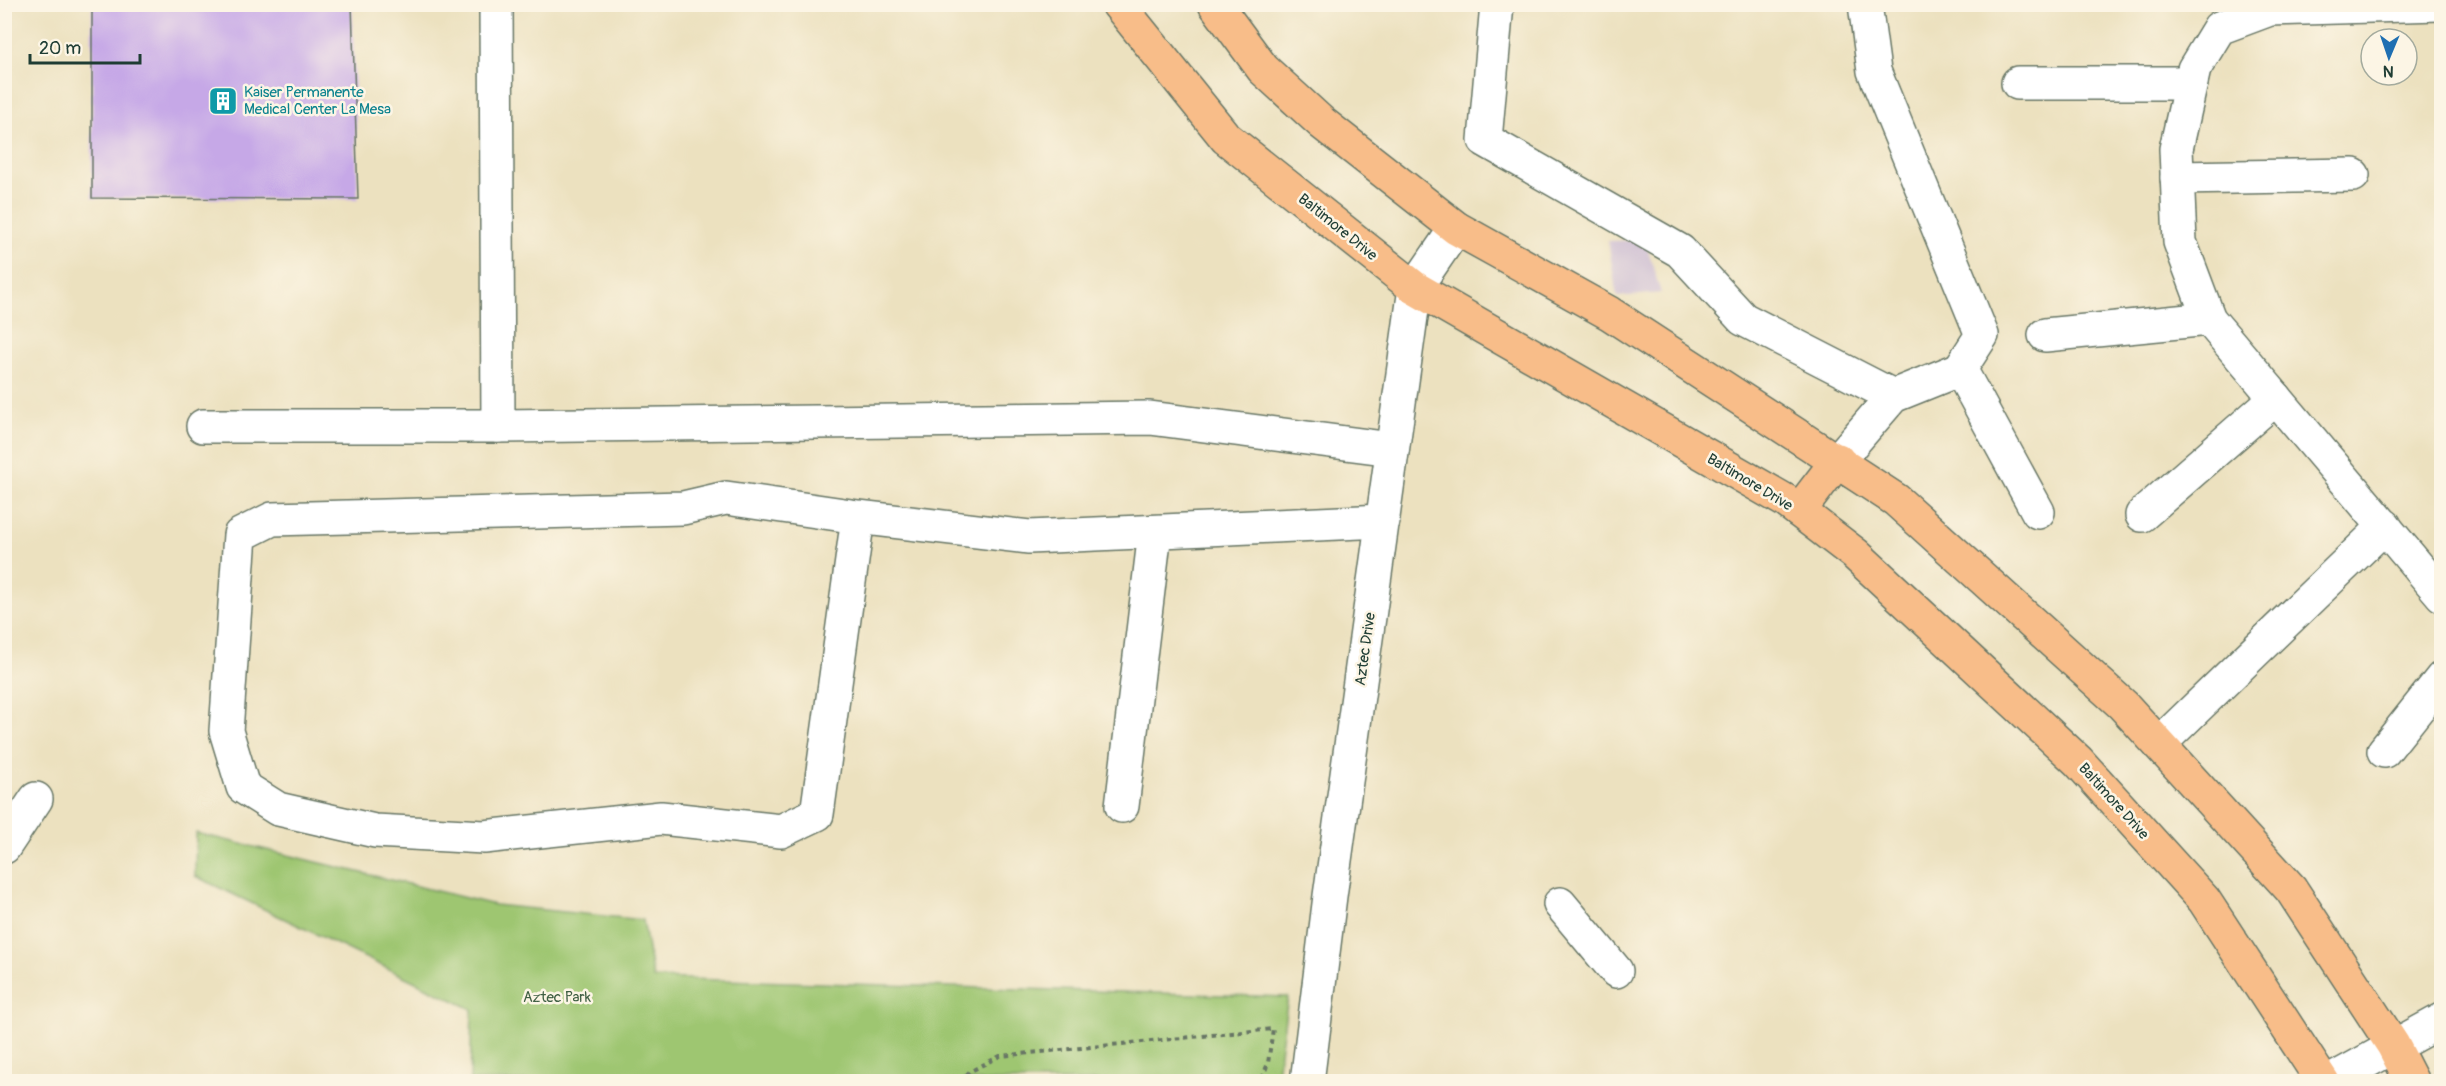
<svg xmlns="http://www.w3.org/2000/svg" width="2446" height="1086" font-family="Pangolin,sans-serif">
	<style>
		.industrial { fill: #cdbed3 }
		.green { fill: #9ec671; stroke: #5e8252; stroke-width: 1.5 }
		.building { fill: #c6a8e7 }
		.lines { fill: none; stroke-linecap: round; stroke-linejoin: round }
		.minor-casing { stroke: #677665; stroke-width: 36 }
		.major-casing { stroke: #677665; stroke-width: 36 }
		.path { stroke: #677665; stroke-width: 4; stroke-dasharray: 4.5 4.5; stroke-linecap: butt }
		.minor { stroke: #fff; stroke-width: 33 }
		.major { stroke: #f8bd89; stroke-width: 33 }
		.labels { text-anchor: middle; stroke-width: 5; stroke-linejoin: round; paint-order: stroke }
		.culture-label { font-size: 15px; fill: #0d838f; stroke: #fcf5e5; text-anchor: start }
		.street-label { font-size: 15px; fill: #1f3d34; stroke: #fcf5e5 }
		.park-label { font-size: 15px; fill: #3f5f43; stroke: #fcf5e5 }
	</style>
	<rect width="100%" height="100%" fill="#fcf5e5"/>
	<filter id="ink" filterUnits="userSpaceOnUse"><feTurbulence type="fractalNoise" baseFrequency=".0167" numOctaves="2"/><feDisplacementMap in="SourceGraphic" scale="12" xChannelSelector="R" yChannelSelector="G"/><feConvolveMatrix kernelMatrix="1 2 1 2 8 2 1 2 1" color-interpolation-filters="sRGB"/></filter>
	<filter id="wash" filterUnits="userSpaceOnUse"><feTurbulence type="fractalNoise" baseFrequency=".008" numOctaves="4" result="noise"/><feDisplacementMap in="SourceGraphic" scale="24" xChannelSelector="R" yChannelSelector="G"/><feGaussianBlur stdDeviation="1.35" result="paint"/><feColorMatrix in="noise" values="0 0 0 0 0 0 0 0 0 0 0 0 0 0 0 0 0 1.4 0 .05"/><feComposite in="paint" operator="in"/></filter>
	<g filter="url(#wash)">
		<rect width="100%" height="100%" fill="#ece1bf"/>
		<path class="industrial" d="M1645,240l16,53 -44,4 -9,-56z"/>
		<path class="green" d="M196,833l299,72 148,15 10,58 635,19 -12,84h-806l2,-72 -277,-133z"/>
		<g id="blocks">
			<path class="building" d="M92,4h260l6,195 -266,-1z"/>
		</g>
	</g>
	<g filter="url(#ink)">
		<use href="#blocks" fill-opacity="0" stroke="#677665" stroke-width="1.5"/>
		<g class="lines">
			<g class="minor-casing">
				<g id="minor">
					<path d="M496,4l2,422"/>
					<path d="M1497,4l-12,136 195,111 63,68 150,77"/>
					<path d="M1865,4l9,67 108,264 -22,34"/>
					<path d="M2439,4l-169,5 -51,19 -25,41 -18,80 4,93 29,77 233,276"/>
					<path d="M2018,83h173"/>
					<path d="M2177,178l176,-3"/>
					<path d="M2045,335l164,-16"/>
					<path d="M203,426h295l652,-8 242,31"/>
					<path d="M1838,460l55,-64 67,-27 78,143"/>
					<path d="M2142,515l134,-117"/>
					<path d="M858,517l-41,297 -36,17 -120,-13 -177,19 -109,-6 -97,-22 -35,-22 -17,-56 14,-196 32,-16 411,-11 43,-10 132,19 171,20 354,-16"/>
					<path d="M2159,744l226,-218"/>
					<path d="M2384,751l58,-73"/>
					<path d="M1122,806l33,-274"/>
					<path d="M4,847l32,-48"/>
					<path d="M1560,904l56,67"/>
					<path d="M1307,1082l23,-186 85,-608 41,-60"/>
					<path d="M2329,1082l113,-62"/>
				</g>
			</g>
			<g class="major-casing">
				<g id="major">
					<path d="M1118,4l108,134 189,150 371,213 69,53 223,207 126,139 119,182"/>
					<path d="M1215,4l48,65 59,54 134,105 153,85 287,187 227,205 168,184 102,156 19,37"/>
					<path d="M1799,511l39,-51"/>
				</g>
			</g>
			<path class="path" d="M960,1082l9,-10 31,-16 273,-27 -5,34 -7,19"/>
			<use href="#minor" class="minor"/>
			<use href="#major" class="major"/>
		</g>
	</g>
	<defs>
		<g id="building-square" transform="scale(1.5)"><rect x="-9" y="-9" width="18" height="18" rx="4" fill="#0f9aa8" stroke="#fcf5e5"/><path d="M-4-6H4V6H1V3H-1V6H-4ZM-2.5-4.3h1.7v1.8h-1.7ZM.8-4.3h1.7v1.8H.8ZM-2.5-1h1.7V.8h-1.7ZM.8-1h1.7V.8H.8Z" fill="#fff"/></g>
	</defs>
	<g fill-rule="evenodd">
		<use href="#building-square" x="223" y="101"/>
	</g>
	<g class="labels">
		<g class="culture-label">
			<text x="244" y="97">Kaiser Permanente<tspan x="244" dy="17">Medical Center La Mesa</tspan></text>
		</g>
		<g class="street-label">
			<text transform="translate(1338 227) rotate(39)" y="5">Baltimore Drive</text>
			<text transform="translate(1750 482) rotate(31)" y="5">Baltimore Drive</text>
			<text transform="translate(1365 649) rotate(-82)" y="5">Aztec Drive</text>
			<text transform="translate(2114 801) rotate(48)" y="5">Baltimore Drive</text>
		</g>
		<g class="park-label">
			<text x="557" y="1002">Aztec Park</text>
		</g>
	</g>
	<rect width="2446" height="1086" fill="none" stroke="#fcf5e5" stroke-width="24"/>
	<g transform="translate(2389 57) rotate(182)"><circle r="28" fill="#fcf5e5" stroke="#a4ab9e" stroke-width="1.5"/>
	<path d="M0-4.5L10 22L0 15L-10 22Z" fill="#1f6fb2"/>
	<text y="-9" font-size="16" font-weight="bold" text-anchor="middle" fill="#1f3d34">N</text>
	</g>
	<path d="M30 54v9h110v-9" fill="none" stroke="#1f3d34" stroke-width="3"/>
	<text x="39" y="54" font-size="18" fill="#1f3d34" stroke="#fcf5e5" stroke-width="4.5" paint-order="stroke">20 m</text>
</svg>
